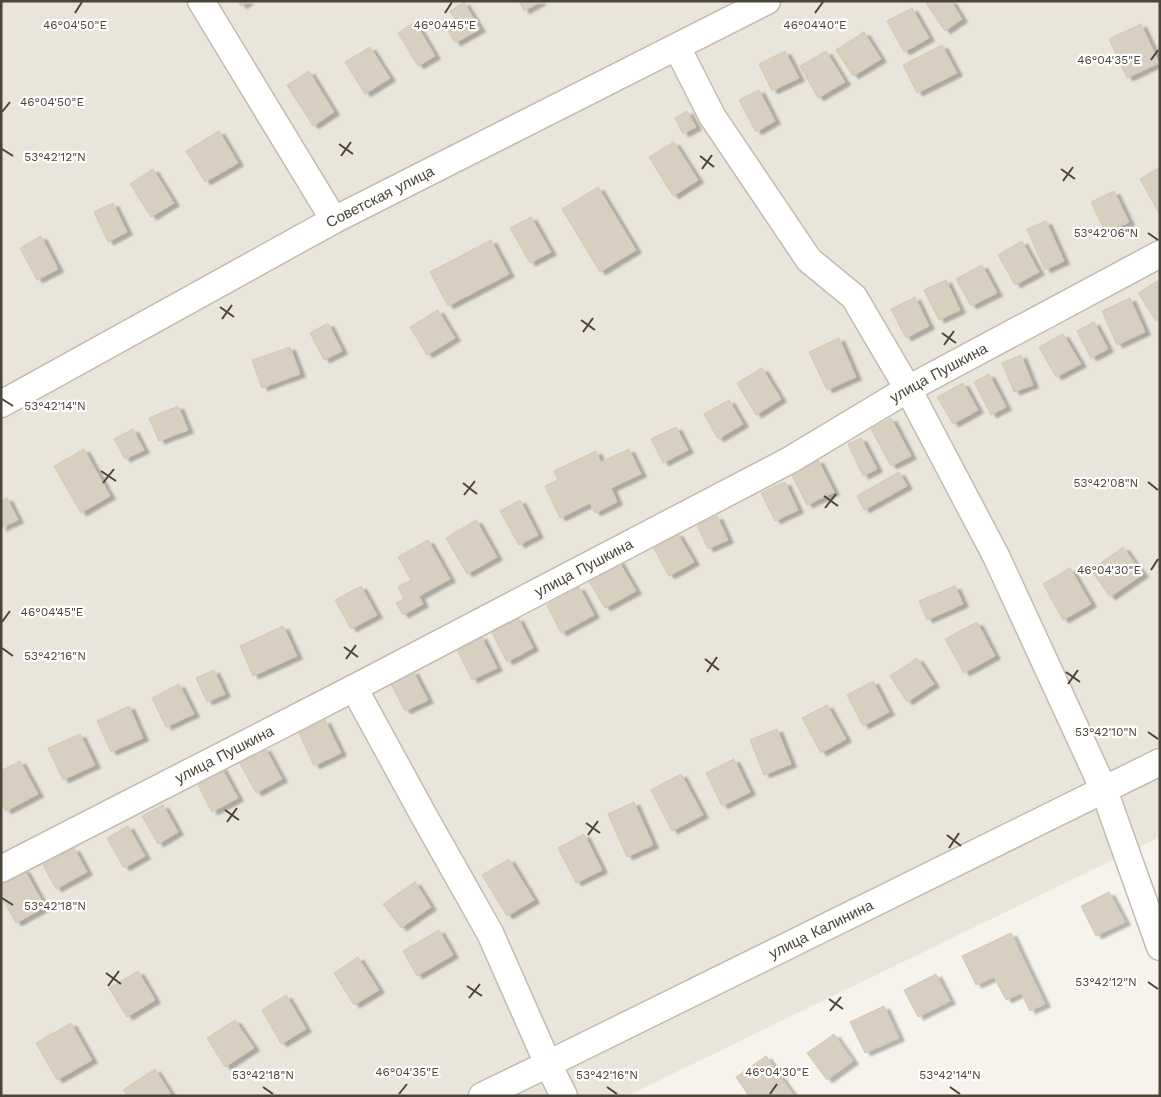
<svg xmlns="http://www.w3.org/2000/svg" width="1161" height="1097" font-family="'Work Sans',sans-serif">
	<style>
		.residential { fill: #eae5da }
		.building { fill: #d8cfc1; stroke: #d3c7b4; filter: url(#shadow) }
		.lines { fill: none; stroke-linecap: round; stroke-linejoin: round }
		.minor-casing { stroke: #c2bbae; stroke-width: 29 }
		.minor { stroke: #fff; stroke-width: 26 }
		.ticks { fill: none; stroke: #4b4439; stroke-width: 2 }
		.labels { text-anchor: middle; stroke-width: 4.5; stroke-linejoin: round; paint-order: stroke }
		.street-label { font-size: 15px; fill: #4b4439; stroke: #fff }
		.ticks-label { font-size: 12px; text-anchor: middle; fill: #4b4439; stroke: #fff; stroke-width: 4.5; stroke-linejoin: round; paint-order: stroke }
	</style>
	<defs>
		<filter id="shadow"><feDropShadow dx="5.5" dy="3" stdDeviation="1" flood-color="#0004"/></filter>
	</defs>
	<rect width="100%" height="100%" fill="#f6f3ec"/>
	<path class="residential" d="M1,1h1159v836l-533,259h-626z"/>
	<g class="building">
		<path d="M238,1h10l-7,5z"/>
		<path d="M519,1h21v1l-16,9z"/>
		<path d="M928,1h23l11,18 -17,12 -19,-28z"/>
		<path d="M464,2l16,27 -25,14 -9,-16 10,-6 -6,-10z"/>
		<path d="M912,8l17,30 -25,14 -17,-31z"/>
		<path d="M415,22l20,34 -17,10 -20,-33z"/>
		<path d="M1141,24l18,39 -32,15 -18,-39z"/>
		<path d="M864,32l17,27 -28,17 -17,-26z"/>
		<path d="M942,45l15,28 -40,20 -14,-28z"/>
		<path d="M370,47l20,31 -25,16 -20,-32z"/>
		<path d="M785,51l14,27 -27,13 -13,-27z"/>
		<path d="M826,51l19,31 -27,16 -18,-32z"/>
		<path d="M309,71l25,41 -21,14 -26,-41z"/>
		<path d="M759,90l16,31 -19,11 -17,-32z"/>
		<path d="M687,111l9,16 -13,7 -8,-16z"/>
		<path d="M219,131l19,32 -33,19 -19,-31z"/>
		<path d="M674,142l24,38 -25,16 -24,-39z"/>
		<path d="M1159,168l1,44 -1,1 -19,-34z"/>
		<path d="M153,169l21,34 -23,14 -21,-33z"/>
		<path d="M598,187l38,63 -36,22 -38,-63z"/>
		<path d="M1114,191l15,31 -23,11 -15,-31z"/>
		<path d="M113,203l14,29 -19,10 -14,-30z"/>
		<path d="M531,217l20,35 -21,11 -20,-35z"/>
		<path d="M1046,221l18,40 -19,9 -18,-41z"/>
		<path d="M41,236l17,33 -21,11 -17,-32z"/>
		<path d="M491,240l18,34 -61,32 -18,-34z"/>
		<path d="M1022,241l17,31 -24,13 -17,-30z"/>
		<path d="M982,265l15,28 -26,13 -15,-27z"/>
		<path d="M946,280l14,30 -21,10 -15,-30z"/>
		<path d="M1159,280l1,2v36l-4,3 -18,-28z"/>
		<path d="M915,297l14,29 -23,12 -15,-29z"/>
		<path d="M1130,298l15,34 -28,13 -15,-34z"/>
		<path d="M438,310l17,28 -28,17 -17,-28z"/>
		<path d="M1094,322l14,27 -17,9 -14,-27z"/>
		<path d="M328,323l14,28 -18,9 -14,-27z"/>
		<path d="M1063,334l18,30 -25,13 -17,-30z"/>
		<path d="M839,338l17,39 -29,13 -18,-38z"/>
		<path d="M290,347l10,27 -38,14 -10,-28z"/>
		<path d="M1021,355l12,30 -19,7 -12,-29z"/>
		<path d="M762,368l19,31 -25,16 -19,-32z"/>
		<path d="M989,374l17,33 -15,8 -17,-33z"/>
		<path d="M963,383l15,27 -25,14 -16,-27z"/>
		<path d="M729,400l14,24 -25,15 -14,-25z"/>
		<path d="M178,406l10,24 -29,11 -10,-23z"/>
		<path d="M891,418l20,38 -20,10 -20,-37z"/>
		<path d="M676,427l12,23 -25,13 -12,-24z"/>
		<path d="M133,429l11,21 -19,9 -11,-20z"/>
		<path d="M861,438l16,31 -14,7 -15,-32z"/>
		<path d="M84,449l26,47 -29,17 -27,-47z"/>
		<path d="M629,449l12,25 -30,14 6,14 -22,11 -5,-10 -30,15 -15,-32 13,-6 -4,-9 42,-20 5,11z"/>
		<path d="M818,460l16,32 -27,13 -16,-32z"/>
		<path d="M899,472l8,14 -43,24 -7,-14z"/>
		<path d="M785,482l13,28 -23,11 -14,-28z"/>
		<path d="M7,498l11,22 -17,8v-27z"/>
		<path d="M520,500l18,35 -19,10 -19,-34z"/>
		<path d="M717,516l11,24 -20,9 -11,-24z"/>
		<path d="M476,520l21,37 -30,17 -21,-36z"/>
		<path d="M677,533l17,29 -25,14 -16,-29z"/>
		<path d="M428,540l22,39 -31,17 4,8 -20,11 -7,-12 8,-4 -6,-12 13,-7 -13,-23z"/>
		<path d="M1123,547l20,27 -33,23 -19,-27z"/>
		<path d="M618,560l18,31 -31,17 -18,-30z"/>
		<path d="M1070,568l21,36 -28,16 -20,-36z"/>
		<path d="M361,586l16,29 -26,14 -16,-29z"/>
		<path d="M955,586l8,18 -36,16 -8,-19z"/>
		<path d="M579,587l15,28 -33,18 -14,-28z"/>
		<path d="M518,618l15,30 -26,14 -16,-31z"/>
		<path d="M977,622l18,34 -31,17 -19,-34z"/>
		<path d="M283,626l14,30 -44,20 -13,-30z"/>
		<path d="M481,636l16,32 -25,12 -16,-32z"/>
		<path d="M917,658l17,26 -27,18 -17,-26z"/>
		<path d="M214,670l11,24 -18,8 -11,-24z"/>
		<path d="M413,671l15,29 -23,11 -15,-29z"/>
		<path d="M873,681l16,31 -26,14 -16,-31z"/>
		<path d="M179,684l15,30 -28,13 -14,-29z"/>
		<path d="M827,705l19,34 -25,14 -19,-35z"/>
		<path d="M129,706l14,32 -32,14 -14,-31z"/>
		<path d="M325,720l16,33 -27,13 -15,-33z"/>
		<path d="M777,729l14,35 -27,11 -14,-35z"/>
		<path d="M80,734l15,31 -32,15 -15,-32z"/>
		<path d="M265,748l17,31 -26,14 -17,-31z"/>
		<path d="M734,759l16,33 -28,14 -16,-33z"/>
		<path d="M20,761l18,33 -32,17 -5,-8v-32z"/>
		<path d="M221,767l17,31 -26,14 -16,-31z"/>
		<path d="M681,774l22,41 -31,16 -21,-41z"/>
		<path d="M634,802l19,43 -26,12 -19,-43z"/>
		<path d="M163,805l15,27 -20,12 -16,-28z"/>
		<path d="M128,826l17,30 -21,12 -17,-30z"/>
		<path d="M584,834l18,36 -26,13 -18,-35z"/>
		<path d="M74,848l13,24 -31,17 -13,-24z"/>
		<path d="M509,859l25,41 -27,16 -25,-41z"/>
		<path d="M24,869l21,38 -29,16 -15,-27v-14z"/>
		<path d="M415,882l16,25 -30,21 -18,-24z"/>
		<path d="M1109,892l16,30 -29,14 -15,-30z"/>
		<path d="M439,930l14,25 -36,21 -14,-25z"/>
		<path d="M1011,933l34,71 -15,7 -9,-18 -15,7 -12,-23 -18,8 -14,-29z"/>
		<path d="M358,957l21,33 -25,15 -20,-32z"/>
		<path d="M138,971l17,29 -28,17 -18,-29z"/>
		<path d="M936,974l14,27 -32,16 -14,-27z"/>
		<path d="M286,995l20,34 -25,15 -19,-34z"/>
		<path d="M884,1006l15,32 -34,15 -15,-31z"/>
		<path d="M235,1020l19,28 -29,19 -18,-29z"/>
		<path d="M71,1023l21,37 -35,20 -21,-37z"/>
		<path d="M834,1034l19,27 -26,19 -20,-27z"/>
		<path d="M766,1056l28,40h-45l-13,-19z"/>
		<path d="M155,1069l17,27h-44l-5,-6z"/>
	</g>
	<g class="lines">
		<g class="minor-casing">
			<g id="minor">
				<path d="M201,1l133,219"/>
				<path d="M677,47l35,69 97,144 45,37 54,92 88,167 108,234 56,157"/>
				<path id="s1" d="M1,404l333,-184 433,-219"/>
				<path d="M354,688l70,128 66,117 58,131 16,32"/>
				<path id="s2" d="M1,869l353,-181 436,-228 118,-71 252,-135"/>
				<path id="s3" d="M482,1096l66,-32 612,-302"/>
			</g>
		</g>
		<use href="#minor" class="minor"/>
	</g>
	<path class="ticks" d="M75,13l7,-11M445,13l7,-11M815,13l8,-11M1151,60l7,-10M2,112l8,-10M339,144l14,10M2,149l11,7M341,156l10,-14M700,156l14,11M702,169l10,-14M1061,169l14,10M1063,181l10,-14M1148,233l10,7M220,307l14,10M222,319l10,-14M581,320l14,10M583,332l10,-14M942,333l14,10M944,345l10,-14M2,399l11,7M101,471l15,10M1148,482l10,8M103,483l11,-14M463,483l14,11M464,495l11,-14M824,496l14,10M825,508l11,-14M1151,570l7,-11M2,622l8,-11M344,647l14,10M2,648l11,8M346,659l10,-14M705,659l14,11M707,672l10,-15M1066,672l14,10M1068,684l10,-14M1148,732l10,7M225,810l14,10M227,822l10,-14M586,823l14,10M588,835l10,-14M947,835l14,11M949,848l10,-15M2,898l11,7M106,973l15,11M1148,982l10,7M108,986l11,-15M467,986l15,10M469,998l11,-14M829,999l14,10M830,1011l11,-14M263,1087l10,7M607,1087l10,7M950,1087l10,7M399,1094l8,-10M770,1094l7,-10"/>
	<g class="labels">
		<g class="street-label">
			<text dy="5" stroke="none"><textPath href="#s1" startOffset="432">Советская улица</textPath></text>
			<text dy="5" stroke="none"><textPath href="#s2" startOffset="1061">улица Пушкина</textPath></text>
			<text dy="5" stroke="none"><textPath href="#s2" startOffset="656">улица Пушкина</textPath></text>
			<text dy="5" stroke="none"><textPath href="#s2" startOffset="251">улица Пушкина</textPath></text>
			<text dy="5" stroke="none"><textPath href="#s3" startOffset="378">улица Калинина</textPath></text>
		</g>
	</g>
	<g class="ticks-label">
		<text x="75" y="29">46°04'50"E</text>
		<text x="815" y="29">46°04'40"E</text>
		<text x="445" y="29">46°04'45"E</text>
		<text x="1109" y="64">46°04'35"E</text>
		<text x="52" y="106">46°04'50"E</text>
		<text x="55" y="161">53°42'12"N</text>
		<text x="1106" y="237">53°42'06"N</text>
		<text x="55" y="410">53°42'14"N</text>
		<text x="1106" y="487">53°42'08"N</text>
		<text x="1109" y="574">46°04'30"E</text>
		<text x="52" y="616">46°04'45"E</text>
		<text x="55" y="660">53°42'16"N</text>
		<text x="1106" y="736">53°42'10"N</text>
		<text x="55" y="910">53°42'18"N</text>
		<text x="1106" y="986">53°42'12"N</text>
		<text x="407" y="1076">46°04'35"E</text>
		<text x="777" y="1076">46°04'30"E</text>
		<text x="263" y="1079">53°42'18"N</text>
		<text x="607" y="1079">53°42'16"N</text>
		<text x="950" y="1079">53°42'14"N</text>
	</g>
	<rect width="1161" height="1097" fill="none" stroke="#4b4439" stroke-width="5"/>
</svg>
